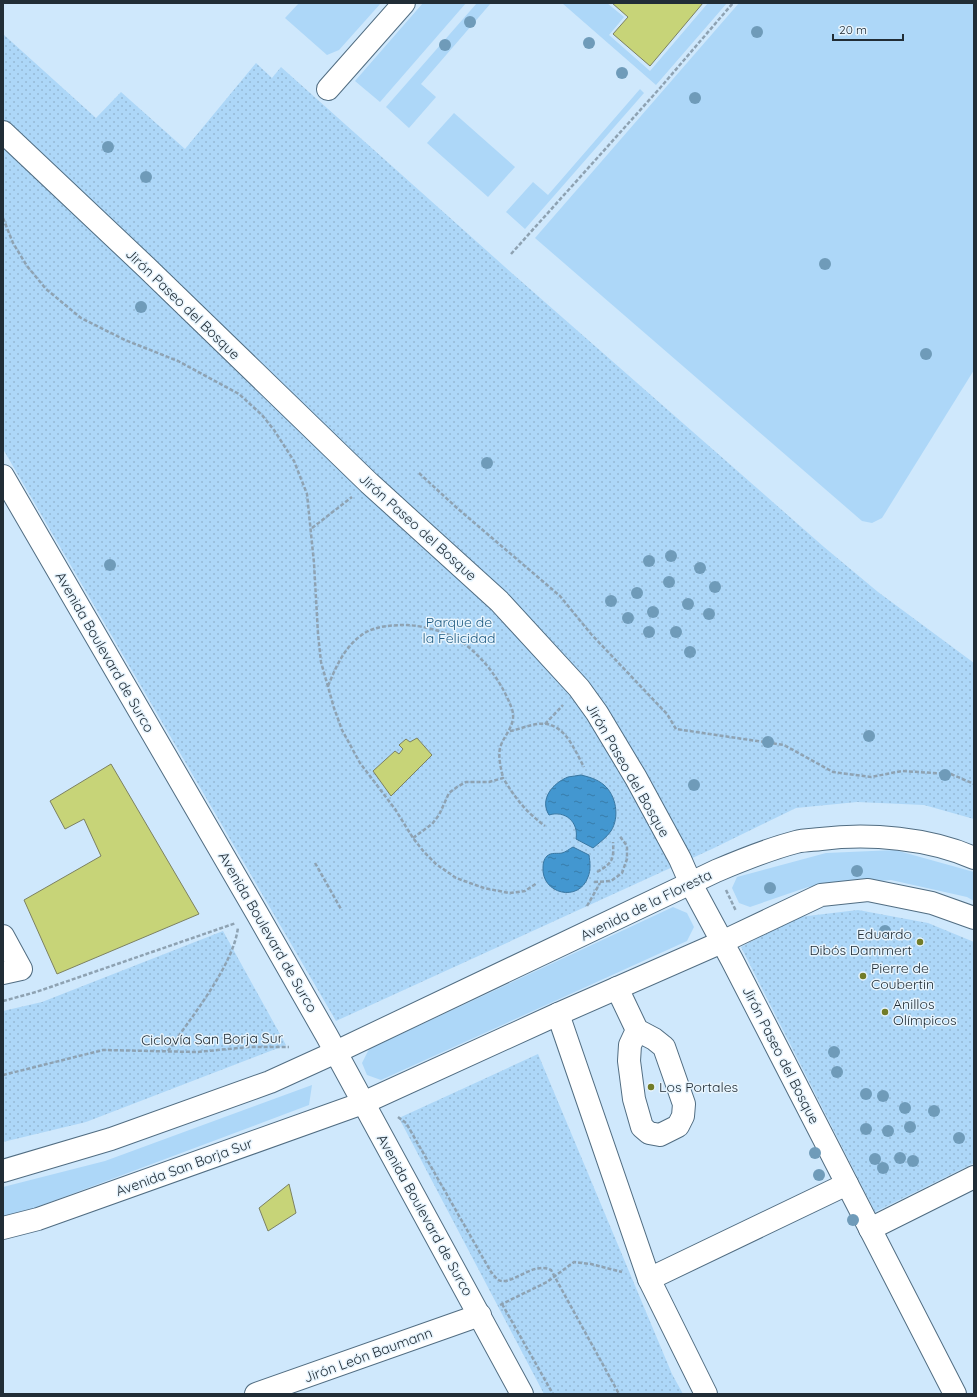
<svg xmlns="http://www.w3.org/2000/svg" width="977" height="1397" font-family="Quicksand,sans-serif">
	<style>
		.grass { fill: #add7f8 }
		.park { fill: url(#park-dots) }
		.water { fill: url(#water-ripples); stroke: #3977a2 }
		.building { fill: #c7d478; stroke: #7c8161 }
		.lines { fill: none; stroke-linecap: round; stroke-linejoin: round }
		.minor-casing { stroke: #516d82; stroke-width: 24 }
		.major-casing { stroke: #516d82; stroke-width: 24 }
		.path { stroke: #8ea2b2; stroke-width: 2.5; stroke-dasharray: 4 2; stroke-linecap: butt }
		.minor { stroke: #fff; stroke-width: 22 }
		.major { stroke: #fff; stroke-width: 22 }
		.tree { fill: #6f9bb9 }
		.poi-dot { fill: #727c28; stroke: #e7f4fd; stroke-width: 1.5 }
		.labels { text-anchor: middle; stroke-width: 3; stroke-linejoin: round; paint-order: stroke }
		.street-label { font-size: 14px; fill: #212d36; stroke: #e7f4fd }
		.park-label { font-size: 14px; fill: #205c83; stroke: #e7f4fd }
		.poi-label { font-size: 14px; fill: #212d36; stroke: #e7f4fd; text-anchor: start }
	</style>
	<defs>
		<pattern id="park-dots" width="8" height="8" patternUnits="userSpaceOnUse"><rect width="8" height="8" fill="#add7f8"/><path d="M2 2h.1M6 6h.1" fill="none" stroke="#95b9d5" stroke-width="1.8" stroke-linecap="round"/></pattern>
		<pattern id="water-ripples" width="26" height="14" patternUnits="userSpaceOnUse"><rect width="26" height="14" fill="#4397d0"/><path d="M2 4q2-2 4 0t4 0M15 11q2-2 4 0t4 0" fill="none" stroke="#387caa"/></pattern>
	</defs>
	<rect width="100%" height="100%" fill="#cfe8fc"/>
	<g class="grass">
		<path d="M299,3h82l-42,47 -12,5 -42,-37z"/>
		<path d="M423,3h43l-86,99 -25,-21z"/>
		<path d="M477,3h14l-70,81 15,13 -27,31 -23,-21z"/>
		<path d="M562,3h45l17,14 -15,18 41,36 58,-68h19l-71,82z"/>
		<path d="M739,3h235v367l-92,148 -10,5 -10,-2 -327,-283z"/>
		<path d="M640,89l4,4 -119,136 -19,-17 27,-30 15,13z"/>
		<path d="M454,113l61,54 -27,30 -61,-54z"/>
		<path d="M895,850l79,22v29l-7,-4 -76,-17 -83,7 -58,20 -11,-4 -7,-15 5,-11 89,-24z"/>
		<path d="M673,907l14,6 7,14 -7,14 -306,139 -14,-5 -5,-12 7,-14z"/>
		<path d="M312,1085l-3,20 -296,111 -10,2v-31l102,-26z"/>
	</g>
	<g class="park">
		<path d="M3,34l93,84 25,-26 64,57 71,-86 16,15 9,-11 224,200 319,280 54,45 96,71v156l-50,-14 -67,-3 -61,6 -84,41 -376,172 -333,-572z"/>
		<path d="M858,910l70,13 46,19v221l-99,49 -134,-265 58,-30z"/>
		<path d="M223,931l63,114 -200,77 -83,20v-131l39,-9z"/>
		<path d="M538,1054l134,320 11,20h-139l-145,-276z"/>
	</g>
	<g class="water">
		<path d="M581,775c8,2 16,4 23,10 12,10 16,32 7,46 -4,6 -12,12 -18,17l-17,-9c3,-17 -11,-29 -27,-24 -10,-16 4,-32 19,-38 4,-1 9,-1 13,-2z"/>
		<path d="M573,847l16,8c1,7 2,15 -1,22 -9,26 -47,17 -45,-10 0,-4 1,-8 4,-11 5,-4 10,-2 15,-3 4,-1 7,-4 11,-6z"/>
	</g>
	<g class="building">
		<path d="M612,3h91l-53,63 -37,-32 15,-17z"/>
		<path d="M417,738l15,17 -41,41 -18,-25 22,-20 4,3 4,-5 -4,-4 7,-6 4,3z"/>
		<path d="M111,764l88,150 -142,60 -33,-74 77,-44 -17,-37 -19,10 -15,-28z"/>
		<path d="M289,1184l7,29 -28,18 -9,-23z"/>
	</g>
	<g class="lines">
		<g class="minor-casing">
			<g id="minor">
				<path d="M328,89l76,-86"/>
				<path d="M3,132l143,135 223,216 130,118 80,87 18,25 39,65 44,81 11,25 41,76 223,434"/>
				<path d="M3,476l255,439 69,121 195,358"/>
				<path d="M3,936l18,33 -18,4"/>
				<path d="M617,988l20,42 17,9 10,8 20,57 -1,12 -5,10 -18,9 -11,-2 -7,-6 -8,-28 -5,-38 1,-16 7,-15"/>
				<path d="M558,1014l91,265 57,115"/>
				<path d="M870,1229l104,-52"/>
				<path d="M649,1279l198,-95"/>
				<path d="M256,1394l224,-79"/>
			</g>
		</g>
		<g class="major-casing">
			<g id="major">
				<path d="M3,1171l108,-32 159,-57 66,-30 380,-181c26,-11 53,-22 80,-29 8,-2 17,-2 25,-3 48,-6 108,-1 153,19"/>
				<path d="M3,1228l35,-9 325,-116 195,-89 164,-72 99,-47 47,-5 64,13 42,15"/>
			</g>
		</g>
		<g class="path">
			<path d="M3,218l10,25 14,23 19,23 35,29 44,22 53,21 61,33 23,21 12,15 20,31 13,33 7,69 4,71 3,28 13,46 8,22 18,33 35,46 18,29 11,14 12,12 20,14 28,10 25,5 16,-2 12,-8"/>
			<path d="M511,254l149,-166 73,-85"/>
			<path d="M419,473l38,35 103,88 31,38 76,80 9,15 108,16 49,27 38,5 31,-6 49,3 23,10"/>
			<path d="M312,528l40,-31"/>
			<path d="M328,686c8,-19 16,-39 35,-52 12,-8 29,-9 44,-9 17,1 37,6 52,15 24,16 43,42 53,69 5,16 -8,25 -12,39 -2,10 1,20 3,30"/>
			<path d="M545,724l18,-19"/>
			<path d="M510,731c11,-2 25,-9 37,-7 20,4 28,27 37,43"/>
			<path d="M413,838l19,-14 7,-9 10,-22 8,-6 9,-5h23l14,-4c13,21 22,33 42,48"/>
			<path d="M315,863l26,46"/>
			<path d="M597,872c16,-9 17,-13 16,-30"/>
			<path d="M594,882l17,-1 11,-8 5,-14v-13l-8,-11"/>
			<path d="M726,890l10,21"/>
			<path d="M587,906l13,-23"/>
			<path d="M3,1001l33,-9 200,-69"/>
			<path d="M168,1051c22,-32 66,-86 70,-124"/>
			<path d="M3,1075l100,-25 94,2 52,-5h40"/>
			<path d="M398,1117l8,6 3,5 82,144c2,2 4,5 6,7 12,10 36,-19 54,-9l68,124"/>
			<path d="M502,1304l51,90"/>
			<path d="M500,1305l47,-23 27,-20 17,2 31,8"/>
		</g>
		<use href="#minor" class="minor"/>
		<use href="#major" class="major"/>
	</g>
	<g class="tree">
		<circle cx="470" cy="22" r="6"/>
		<circle cx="757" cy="32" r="6"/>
		<circle cx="589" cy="43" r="6"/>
		<circle cx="445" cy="45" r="6"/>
		<circle cx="622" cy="73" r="6"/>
		<circle cx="695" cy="98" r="6"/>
		<circle cx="108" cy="147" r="6"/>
		<circle cx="146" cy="177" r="6"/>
		<circle cx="825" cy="264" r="6"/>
		<circle cx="141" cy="307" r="6"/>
		<circle cx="926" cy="354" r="6"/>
		<circle cx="487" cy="463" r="6"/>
		<circle cx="671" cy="556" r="6"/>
		<circle cx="649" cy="561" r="6"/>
		<circle cx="110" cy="565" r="6"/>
		<circle cx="700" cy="568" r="6"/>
		<circle cx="669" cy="582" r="6"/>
		<circle cx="715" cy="587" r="6"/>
		<circle cx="637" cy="593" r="6"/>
		<circle cx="611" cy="601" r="6"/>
		<circle cx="688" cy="604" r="6"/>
		<circle cx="653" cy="612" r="6"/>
		<circle cx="709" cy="614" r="6"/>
		<circle cx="628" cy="618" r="6"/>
		<circle cx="649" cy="632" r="6"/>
		<circle cx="676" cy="632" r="6"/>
		<circle cx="690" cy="652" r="6"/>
		<circle cx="869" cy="736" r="6"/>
		<circle cx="768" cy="742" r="6"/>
		<circle cx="945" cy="775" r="6"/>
		<circle cx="694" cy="785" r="6"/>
		<circle cx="857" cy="871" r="6"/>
		<circle cx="770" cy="888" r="6"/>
		<circle cx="885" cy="931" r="6"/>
		<circle cx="834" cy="1052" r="6"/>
		<circle cx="837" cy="1072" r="6"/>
		<circle cx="866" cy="1094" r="6"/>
		<circle cx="883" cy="1096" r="6"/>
		<circle cx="905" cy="1108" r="6"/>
		<circle cx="934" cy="1111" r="6"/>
		<circle cx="910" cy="1127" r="6"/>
		<circle cx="866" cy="1129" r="6"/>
		<circle cx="888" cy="1131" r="6"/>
		<circle cx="959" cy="1138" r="6"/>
		<circle cx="815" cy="1153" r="6"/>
		<circle cx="900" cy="1158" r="6"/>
		<circle cx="875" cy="1159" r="6"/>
		<circle cx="913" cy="1161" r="6"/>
		<circle cx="883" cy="1168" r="6"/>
		<circle cx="819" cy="1175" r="6"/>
		<circle cx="853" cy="1220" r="6"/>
	</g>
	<g class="poi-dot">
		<circle cx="920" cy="942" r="4"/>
		<circle cx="863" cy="976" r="4"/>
		<circle cx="885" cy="1012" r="4"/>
		<circle cx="651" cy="1087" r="4"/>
	</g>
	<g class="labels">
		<g class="street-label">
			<text transform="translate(183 304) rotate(44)" y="5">Jirón Paseo del Bosque</text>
			<text transform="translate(418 527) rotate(42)" y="5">Jirón Paseo del Bosque</text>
			<text transform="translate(105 652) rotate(60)" y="5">Avenida Boulevard de Surco</text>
			<text transform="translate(628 770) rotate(60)" y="5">Jirón Paseo del Bosque</text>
			<text transform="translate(646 905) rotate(-26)" y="5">Avenida de la Floresta</text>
			<text transform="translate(268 932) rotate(60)" y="5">Avenida Boulevard de Surco</text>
			<text transform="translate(212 1039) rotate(-1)" y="5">Ciclovía San Borja Sur</text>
			<text transform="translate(781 1055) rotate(63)" y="5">Jirón Paseo del Bosque</text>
			<text transform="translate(184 1167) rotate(-20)" y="5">Avenida San Borja Sur</text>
			<text transform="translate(425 1215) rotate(61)" y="5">Avenida Boulevard de Surco</text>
			<text transform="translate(368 1355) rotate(-20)" y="5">Jirón León Baumann</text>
		</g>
		<g class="park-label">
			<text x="459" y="627">Parque de<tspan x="459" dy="16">la Felicidad</tspan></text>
		</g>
		<g class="poi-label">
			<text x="912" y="939" text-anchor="end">Eduardo<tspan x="912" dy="16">Dibós Dammert</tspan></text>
			<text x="871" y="973">Pierre de<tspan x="871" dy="16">Coubertin</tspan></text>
			<text x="893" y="1009">Anillos<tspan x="893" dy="16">Olímpicos</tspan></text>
			<text x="659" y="1092">Los Portales</text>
		</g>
	</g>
	<rect width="977" height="1397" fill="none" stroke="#212d36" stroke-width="8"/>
	<path d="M833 34v6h70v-6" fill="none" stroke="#212d36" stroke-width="2"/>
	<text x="839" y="34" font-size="12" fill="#212d36" stroke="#e7f4fd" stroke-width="3" paint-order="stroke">20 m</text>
</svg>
